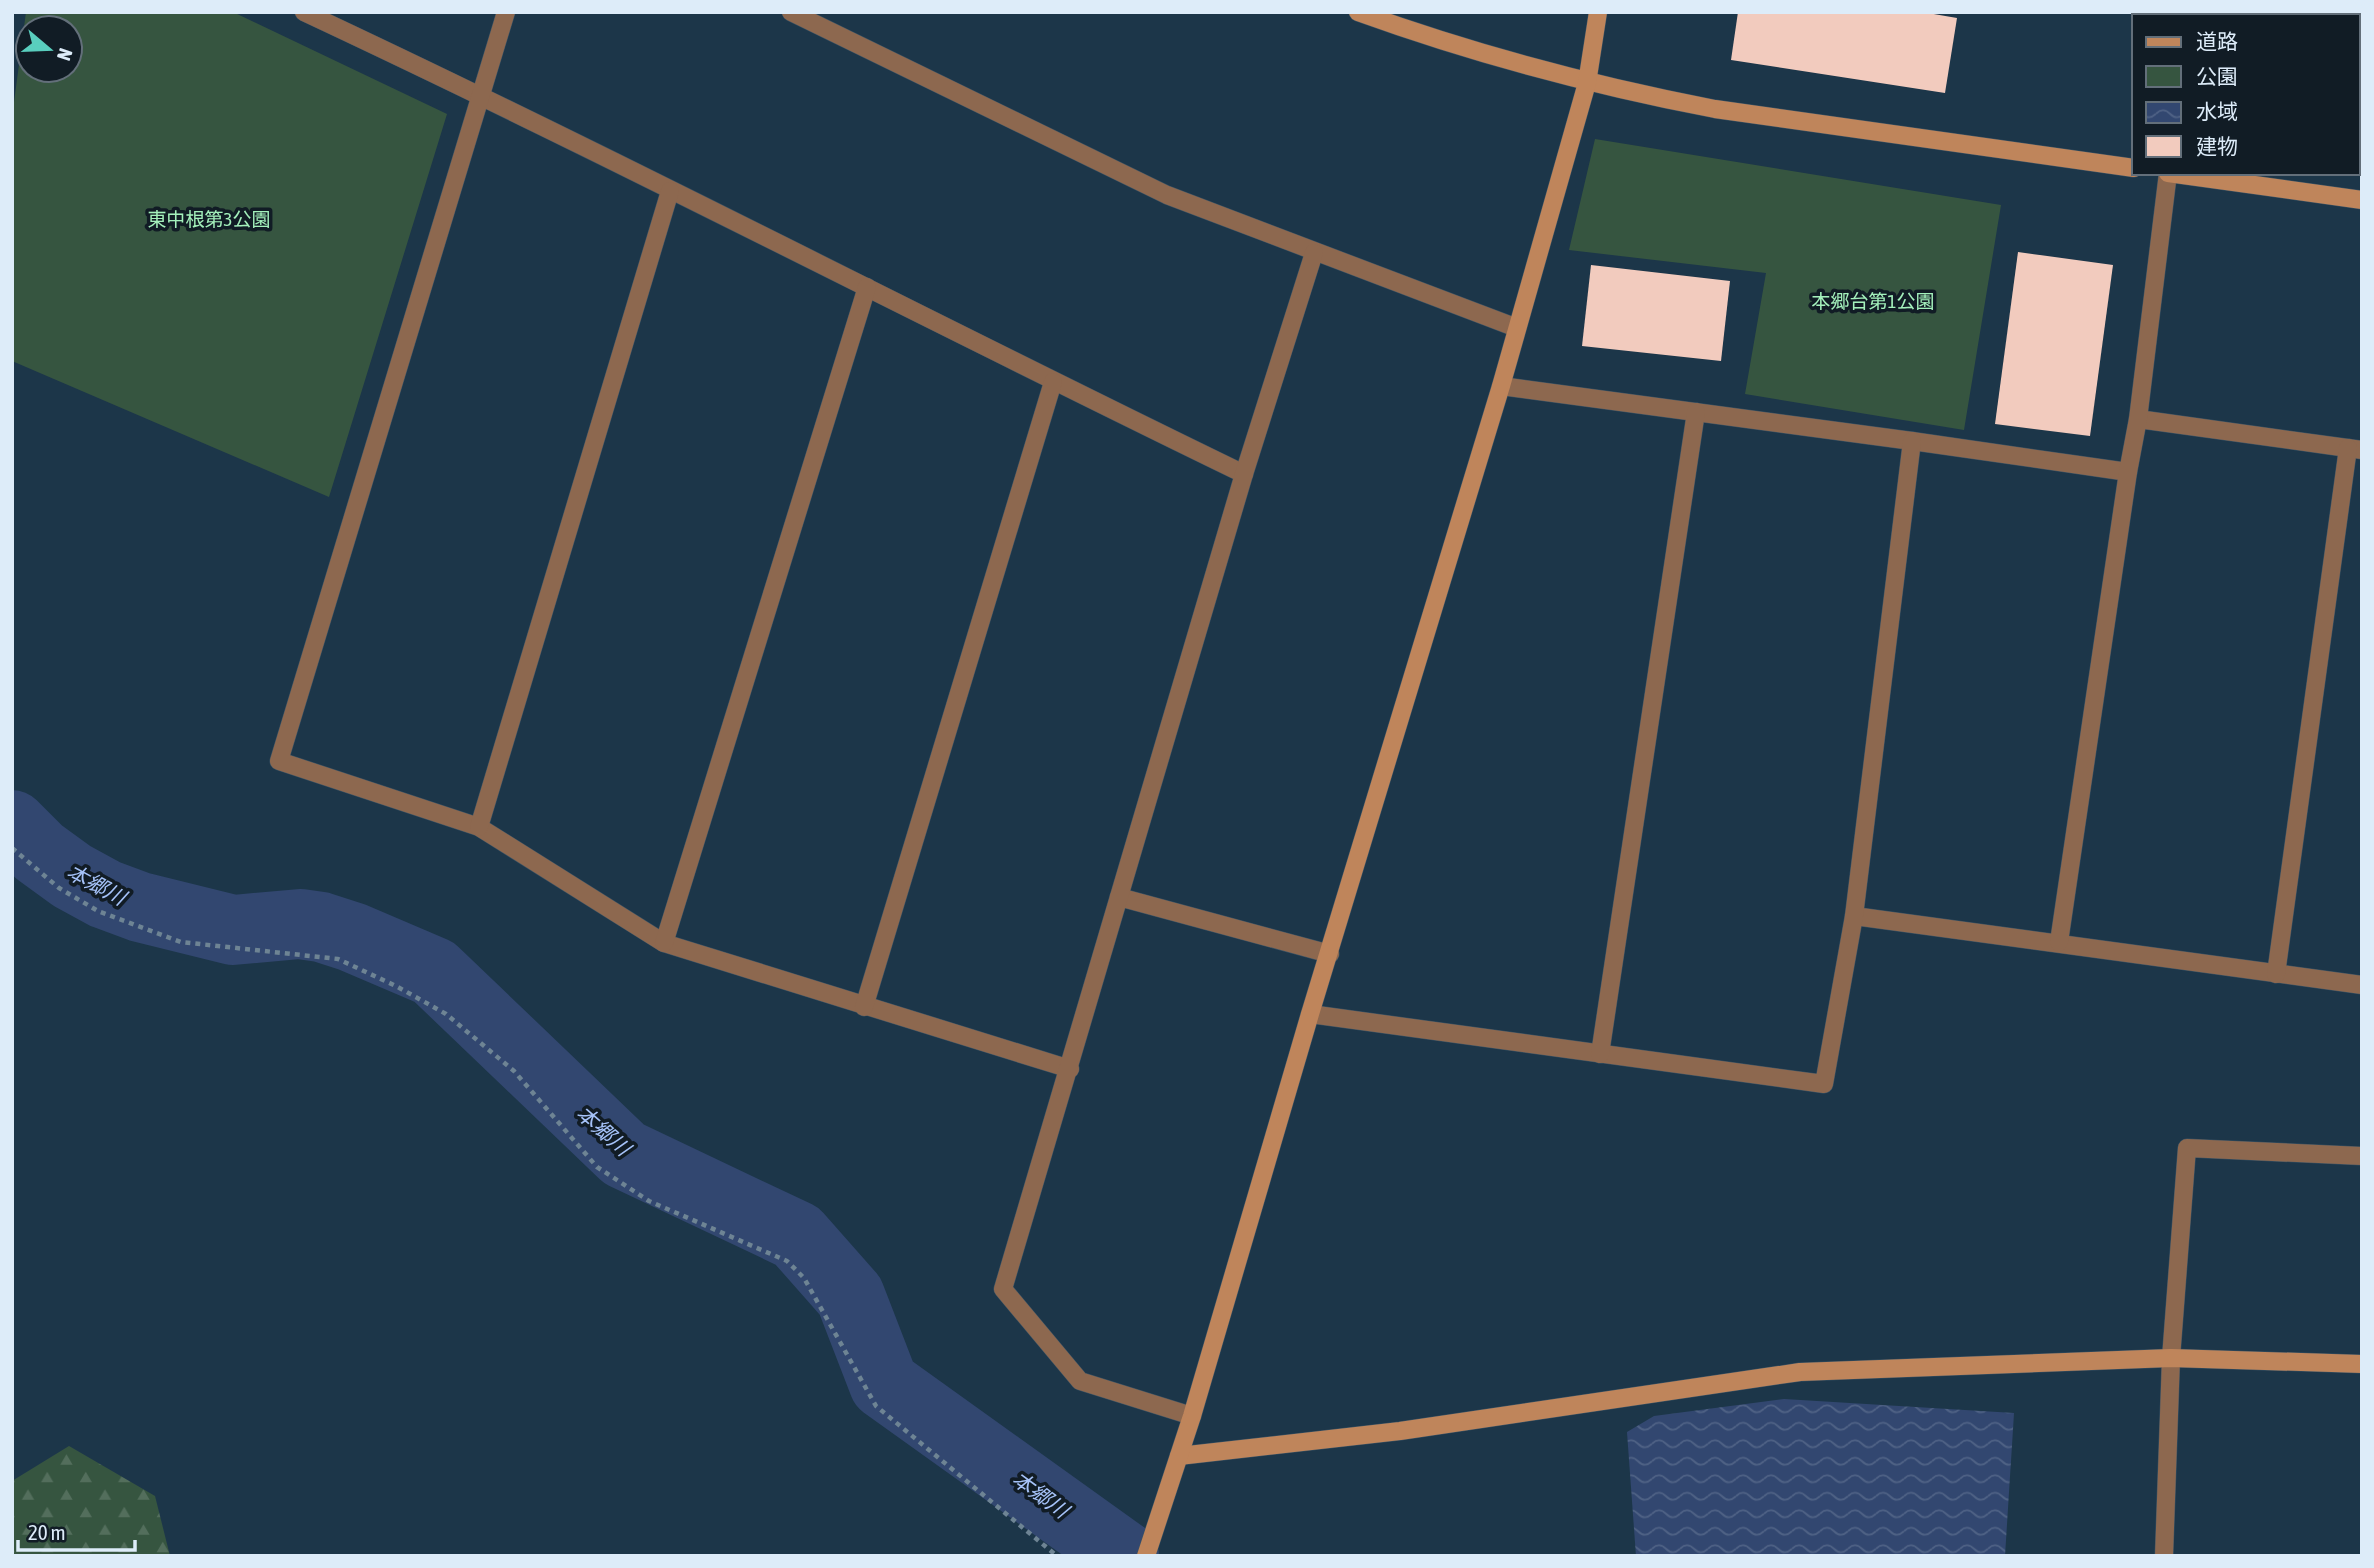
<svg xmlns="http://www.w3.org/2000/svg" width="2374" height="1568" font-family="'Asap Condensed','Noto Sans JP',sans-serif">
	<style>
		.forest { fill: url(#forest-firs) }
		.park { fill: #365540; fill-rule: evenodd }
		.water { fill: url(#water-waves) }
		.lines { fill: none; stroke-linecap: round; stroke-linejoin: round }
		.river { stroke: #324770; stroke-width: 70 }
		.building { fill: #f2cbbe }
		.street-casing { stroke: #3b5365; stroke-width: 19 }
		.secondary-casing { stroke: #3b5365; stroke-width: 19 }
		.path { stroke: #6e8494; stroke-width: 4.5; stroke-dasharray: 5 5; stroke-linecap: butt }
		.street { stroke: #8d684f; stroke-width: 18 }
		.secondary { stroke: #bf855b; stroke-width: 18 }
		.labels { text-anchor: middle; stroke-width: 7; stroke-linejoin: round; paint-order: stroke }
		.park-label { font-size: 19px; fill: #a4f1bc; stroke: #111c25 }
		.water-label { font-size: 21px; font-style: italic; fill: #a5c2f8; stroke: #111c25 }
	</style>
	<defs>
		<pattern id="forest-firs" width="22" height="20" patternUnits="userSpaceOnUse" patternTransform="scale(1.75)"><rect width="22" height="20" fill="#365540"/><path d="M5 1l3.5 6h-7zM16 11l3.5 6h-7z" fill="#536e5c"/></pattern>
		<pattern id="water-waves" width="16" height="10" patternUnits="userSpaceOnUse" patternTransform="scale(1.75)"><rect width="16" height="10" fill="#324770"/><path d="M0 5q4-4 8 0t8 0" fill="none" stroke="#4f6285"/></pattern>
	</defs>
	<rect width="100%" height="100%" fill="#1c3649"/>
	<path class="forest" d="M69,1446l86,50 15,60h-158v-75z"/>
	<g class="park">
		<path d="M26,12h207l214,102 -118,383 -317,-136v-244zM28,28h42v42h-42z"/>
		<path d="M1595,139l406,66 -37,225 -219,-36 21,-121 -197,-23z"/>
	</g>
	<path class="water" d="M1784,1399l230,14 -9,143h-369l-9,-124 27,-16z"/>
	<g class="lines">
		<path class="river" d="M12,825l27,27 33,24 33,18 35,13 93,23 67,-6 21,3 31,10 82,35 190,182 173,82 53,60 34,88 240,172"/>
	</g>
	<g class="building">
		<path d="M1738,12h184l35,6 -12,75 -214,-33z"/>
		<path d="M2018,252l95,13 -23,171 -95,-12z"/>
		<path d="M1591,265l139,16 -9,80 -139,-15z"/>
	</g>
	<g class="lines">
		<g class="street-casing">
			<g id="street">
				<path d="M304,12c316,148 626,310 940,462"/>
				<path d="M506,12l-227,749 200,66 185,116 406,126"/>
				<path d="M791,12l376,183 350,133"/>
				<path d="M2190,16v-4"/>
				<path d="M1501,386l411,55 216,31"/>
				<path d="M2138,419l224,31"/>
				<path d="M479,827l191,-636"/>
				<path d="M1119,897l211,57"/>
				<path d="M1854,916l508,69"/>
				<path d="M2059,942l69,-470 10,-53 30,-246"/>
				<path d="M664,943l203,-656"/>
				<path d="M2276,974l72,-526"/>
				<path d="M864,1007l189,-625"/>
				<path d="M1310,1014l514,70 30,-168 58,-475"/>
				<path d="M1600,1054l96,-642"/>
				<path d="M1192,1416l-112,-35 -77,-92 241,-815 70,-221"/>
				<path d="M2164,1556l7,-198 16,-210 175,8"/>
			</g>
		</g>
		<g class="secondary-casing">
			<g id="secondary">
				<path d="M1358,12c119,43 232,73 357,97l419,59"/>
				<path d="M2168,173l194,27"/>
				<path d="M1179,1456l221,-25 400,-59 371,-14 191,6"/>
				<path d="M1146,1556l46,-140 118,-402 191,-628 86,-303 11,-71"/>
			</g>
		</g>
		<path class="path" d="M12,848l47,40 39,23 83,31 157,17 58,27 50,28 68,57 83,96 52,34 138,60 17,17 72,128 181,150"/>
		<use href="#street" class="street"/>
		<use href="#secondary" class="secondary"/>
	</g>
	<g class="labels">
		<g class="park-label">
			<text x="209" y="226">東中根第3公園</text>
			<text x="1873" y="308">本郷台第1公園</text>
		</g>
		<g class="water-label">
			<text transform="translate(96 885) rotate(28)" y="7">本郷川</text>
			<text transform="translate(603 1131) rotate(41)" y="7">本郷川</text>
			<text transform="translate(1040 1495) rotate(36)" y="7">本郷川</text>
		</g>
	</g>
	<rect width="2374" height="1568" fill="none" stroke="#ddecf9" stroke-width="28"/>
	<rect x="2132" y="14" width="228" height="161" fill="#111c25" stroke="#636f7a" stroke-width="2"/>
	<rect x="2146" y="37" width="35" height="10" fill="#bf855b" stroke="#636f7a" stroke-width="2"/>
	<text x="2196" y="49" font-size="21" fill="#ddecf9">道路</text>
	<rect x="2146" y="66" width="35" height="21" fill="#365540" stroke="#636f7a" stroke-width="2"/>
	<text x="2196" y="84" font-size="21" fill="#ddecf9">公園</text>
	<rect x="2146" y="102" width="35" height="21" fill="url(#water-waves)" stroke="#636f7a" stroke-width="2"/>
	<text x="2196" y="119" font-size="21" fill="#ddecf9">水域</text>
	<rect x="2146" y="136" width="35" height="21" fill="#f2cbbe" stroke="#636f7a" stroke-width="2"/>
	<text x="2196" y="154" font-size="21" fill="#ddecf9">建物</text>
	<g transform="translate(49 49) rotate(109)"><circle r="33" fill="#111c25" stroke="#636f7a" stroke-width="2"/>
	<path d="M0-5L12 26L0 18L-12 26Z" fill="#59cebe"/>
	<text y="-10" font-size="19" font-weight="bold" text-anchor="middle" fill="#ddecf9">N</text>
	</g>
	<path d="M18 1540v10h117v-10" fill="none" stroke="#ddecf9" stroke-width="3.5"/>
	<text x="28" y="1540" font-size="21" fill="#ddecf9" stroke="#111c25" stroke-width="5" paint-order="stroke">20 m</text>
</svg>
